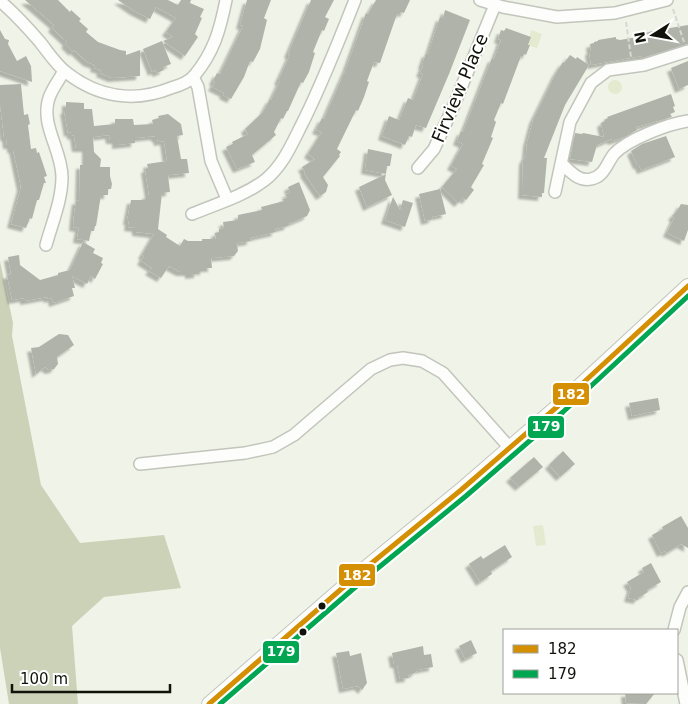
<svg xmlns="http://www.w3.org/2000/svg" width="688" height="704" font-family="'DejaVu Sans',sans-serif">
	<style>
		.green { fill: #e3ead0 }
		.forest { fill: #cbd2b8 }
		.building { fill: #b0b3a9; filter: url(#shadow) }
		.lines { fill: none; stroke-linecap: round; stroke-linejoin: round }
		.minor-casing { stroke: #c2c5bc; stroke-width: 14 }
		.major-casing { stroke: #c2c5bc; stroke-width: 16 }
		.path { stroke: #d6d8d3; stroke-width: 2; stroke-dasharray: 5 2.5; stroke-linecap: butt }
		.minor { stroke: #fdfdfb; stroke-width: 11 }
		.major { stroke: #fdfdfb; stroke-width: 14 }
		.bus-1-casing { stroke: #fff; stroke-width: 9 }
		.bus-2-casing { stroke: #fff; stroke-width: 9 }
		.bus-1 { stroke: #d49002; stroke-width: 5 }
		.bus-2 { stroke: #00a651; stroke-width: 5 }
		.bus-dot { fill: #11130b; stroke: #fff; stroke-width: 2 }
		.labels { text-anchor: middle; stroke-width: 4; stroke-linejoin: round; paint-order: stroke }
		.street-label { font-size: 18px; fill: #11130b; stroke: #fff }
		.line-badge { stroke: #fff; stroke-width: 2 }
		.badge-label { font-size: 14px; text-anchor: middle; font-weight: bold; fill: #fff }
	</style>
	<defs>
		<filter id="shadow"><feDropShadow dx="-4" dy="4" stdDeviation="1" flood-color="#0004"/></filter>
	</defs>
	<rect width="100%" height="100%" fill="#f0f3e7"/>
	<g class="green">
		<path d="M531,30l11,4 -5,14 -9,-3z"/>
		<circle cx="615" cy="87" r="7"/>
		<path d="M543,525l3,20 -10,1 -3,-20z"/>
	</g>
	<path class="forest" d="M0,261l13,62 -1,13 29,149 39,58 84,-8 17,53 -77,9 -32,29 6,78h-69l-9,-56z"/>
	<g class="building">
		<path d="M25,0h33l12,12 1,-2 10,9 -2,2 9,8 -2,3 12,10 22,8 6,1v4l14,-5v26l-28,2 -12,-5 1,-3 -7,-2 1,-3 -8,-3 -13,-12 -1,2 -8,-8 2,-2 -15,-14 2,-3z"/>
		<path d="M118,0h50l10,5 3,-5h10l-1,3 14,6 -4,8 2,1 -7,16 3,3 -13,19 -22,-15 10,-4 -7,-5 10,-14 -20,-11 -6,12 -16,-8z"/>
		<path d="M247,0h24l-7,18 3,2 -7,29 -7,13 -3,-1 -6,16 -13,22 -8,-4 1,-2 -12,-6 3,-5 -2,-1 4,-8 3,1 23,-48 -3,-1z"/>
		<path d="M311,0h23l-9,17 4,2 -5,12 -2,-1 -9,22 2,1 -6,19 -6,11 -2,-1 -13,29h-1l-4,8 -2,-1 -7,14 2,3 -24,20 3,7 -18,7 -11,-22 7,-3 -1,-2 16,-8 -3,-5 18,-17 7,-13 1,1 9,-19h-2l12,-26 -2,-1z"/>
		<path d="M376,0h34l-6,13 -3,-1 -2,3 -2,-1 -17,49 -6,-1 -7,19 2,1 -5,15 -6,14 -2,-1 -19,39 4,3 -2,3 1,1 -17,21 5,8 -2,7 -6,4 -16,-23 1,-1 -3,-5 13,-8 -7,-5 14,-22 -6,-2 6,-12 2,1 22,-50 20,-56 2,1z"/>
		<path d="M445,10l25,10 -21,54 -23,54 -10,-3 -4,12 -3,-1 -4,9 -23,-9 7,-20 10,4 9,-22 5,2 10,-26 -3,-1 3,-7 -1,-1 4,-12 2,1 12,-37 3,1z"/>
		<path d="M688,25v19l-46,14 -1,-2 -50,9 -2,-14h2l-1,-7 4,-1v-1l4,-1v-1l18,-3v2l4,1 17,-3v-1l15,-5z"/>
		<path d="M506,28l25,9 -3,8h2l-4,10 -2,-1 -1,3 -2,-1 -18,48 -2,-1 -7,17 2,2 -5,15 2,1 -11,26 2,1 -13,22 3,3 -8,10 -3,-2 -5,5 -16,-16 15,-18 -6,-3 12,-22 -6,-3 4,-10 2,1 29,-74 2,1 7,-19 -3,-1 3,-9 3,1z"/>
		<path d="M0,30l5,9 4,1 -1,4 9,17 9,-5 5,10 1,16 -32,-11z"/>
		<path d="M162,41l9,23 -8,3 1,3 -7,3 -2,-3 -3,2 -9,-23z"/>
		<path d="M570,55l6,4 1,-2 12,8 -24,40 -21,53h3l-3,35h-2v4l-20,-2 1,-34 3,-6 1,-12 6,-23 23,-47 7,-11 1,1z"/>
		<path d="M688,61v24l-9,4 -8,-21z"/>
		<path d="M21,84l3,31 4,-1 2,10 -2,1 3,24 5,-1 1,5 2,-1 8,24 -3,1 2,6h-2l-5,17h-2l-5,19 -2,-1 -4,10 -15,-4 10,-37 -8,-38h-2v-4h-4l-1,-8h-2l-4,-33v-19z"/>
		<path d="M671,94l4,12 -2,1 2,5 -5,2 2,3 -36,10 1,3 -12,7 -13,4 -1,-2 -14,6 -5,17 -22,-3 5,-26 7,1 1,-1 21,4 -3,-14 4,-2 -1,-1 4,-2 -1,-1z"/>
		<path d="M66,102l18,1v6h8l2,17 21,-2v-5h18l1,6 19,-1 -1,-4 7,-2 -1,-2 10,-2 13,10 2,11 -6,1 4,23h6l2,14 -21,2 2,17 -8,1 -4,36 9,6 -1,2 14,9 4,-7 4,2h14v-2h14l-1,-6 4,-1v-3l5,-1 -1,-6 15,-2v-5l24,-5 -1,-3 23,-6 -1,-2 4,-1 -1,-4 4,-1 -2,-6 11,-5 11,28 -3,6 -19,8v2l-13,3 1,3 -26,6 1,3 -14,2 1,8 -4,5 -23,2 1,10h-8v3h-6v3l-9,1v-3h-9l-11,-6 -8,12 -12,-7 3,-3 -11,-7 3,-5 -2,-1 12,-21 -18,-2v-4l-8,-1 1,-6h-2l4,-21h15v-5h3l-4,-26 3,-1 -1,-4 20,-3 -3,-20 -6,1 -1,-4h-2v-2l-20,2v5l-19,2v-5h-6l-1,-5 -16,2 1,15 7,7 -1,8h10v9l2,8 -1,5h-3v6h-7l-5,31h-1l-1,5h-3l-2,10 -12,-2 2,-11 -6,-1 1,-11 2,-16 3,1 1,-36h6v-17h-10l-2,-13 -3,1v-4l-3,1 -4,-23h2z"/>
		<path d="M666,136l9,21 -34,13 -2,-5h-2l-6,-14 11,-7z"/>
		<path d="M368,149l24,5 -2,12h-3l-2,14 7,15 -25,12 -8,-20 27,-13 -21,-4z"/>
		<path d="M440,189l6,25 -14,3 1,2 -8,2 -6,-27z"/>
		<path d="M393,197l7,13 3,-10 10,3 -8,24 -20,-7z"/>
		<path d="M681,204l7,1v25l-4,11 -17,-8 7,-15 -2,-2 5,-5z"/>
		<path d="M83,242l12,7 -2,4 10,5 -2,5 2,1 -8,15 -4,-3 -4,8 -15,-8 3,12h-3l2,8 -21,7 -1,-5 -4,1 -1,-2 -23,4v-3l-12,2 -5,-25 4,-1 -3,-17 11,-2 1,10 20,15 18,-5v-2l12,-3z"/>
		<path d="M59,334l9,1 6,10 -17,12 1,7 -4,5 -5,1 -4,-3 -9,7 -5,-26 8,-1z"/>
		<path d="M658,398l2,12 -28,6 -3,-13z"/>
		<path d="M563,451l12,13 -15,13 -11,-12z"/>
		<path d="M534,457l9,10 -24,20 -9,-9z"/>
		<path d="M681,516l7,12v20l-7,-4 -15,9 -1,-2 -4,2 -9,-18 11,-6 -1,-2z"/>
		<path d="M505,545l7,12 -21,14 1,3 -12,8 -11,-18 12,-8 2,3z"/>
		<path d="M651,563l10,19 -14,8 1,2 -10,6v2l-10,-2 3,-10 -4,-6 17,-10 -2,-4z"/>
		<path d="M471,640l6,13 -12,6 -6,-13z"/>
		<path d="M423,646l1,9 7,-1 2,13 -16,3 -2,3 -7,2 1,3 -9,1 -3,-15h-3l-2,-11z"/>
		<path d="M349,651l1,5 11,-3 6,30 -5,7 -4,-4 -15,3 -7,-36z"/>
		<path d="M625,693h30l-9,11 -20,-1z"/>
	</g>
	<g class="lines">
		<g class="minor-casing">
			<g id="minor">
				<path d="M480,0l23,7 54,10 58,-4 52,-13"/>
				<path d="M0,1c14,12 27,26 40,41 8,10 16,23 27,31 31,24 67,30 104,15 7,-2 18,-6 23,-12 20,-24 26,-46 32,-76"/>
				<path d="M193,77l5,10 13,74 16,38"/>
				<path d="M562,164c9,8 17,18 29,15 13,-2 16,-16 23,-25 14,-15 54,-30 74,-33"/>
				<path d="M418,168l16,-19 20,-44 41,-100"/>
				<path d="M555,192l15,-70 21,-39 17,-13 36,-5 44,-14"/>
				<path d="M192,214c24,-10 52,-18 73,-34 19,-15 28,-39 39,-60 19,-39 35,-79 51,-120"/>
				<path d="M46,245c6,-22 16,-45 16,-68 0,-27 -22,-52 -13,-79 3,-9 10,-18 15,-27"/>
				<path d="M140,464l105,-11 28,-6 21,-12 77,-66 19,-9 13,-2 19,3 21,12 67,75"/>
				<path d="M674,630l6,-23 8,-15"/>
				<path d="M677,660l9,44"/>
			</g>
		</g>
		<g class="major-casing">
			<path id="major" d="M209,704l153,-133 99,-81 97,-84 130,-120"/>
		</g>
		<g class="path">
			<path d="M673,9l11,33"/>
			<path d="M626,22l5,35"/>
		</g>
		<use href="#minor" class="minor"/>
		<use href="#major" class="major"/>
		<g class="bus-1-casing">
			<path id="bus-1" d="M209,704l153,-133 99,-81 97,-84 130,-120"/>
		</g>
		<g class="bus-2-casing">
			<path id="bus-2" d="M220,704l147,-127 99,-81 97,-84 125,-116"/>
		</g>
		<use href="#bus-1" class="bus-1"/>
		<use href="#bus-2" class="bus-2"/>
	</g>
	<g class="bus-dot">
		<circle cx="322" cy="606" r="4.5"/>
		<circle cx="303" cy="632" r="4.5"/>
	</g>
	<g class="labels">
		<g class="street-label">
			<text transform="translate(460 88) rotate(-67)" y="6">Firview Place</text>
		</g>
	</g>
	<g class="line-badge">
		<rect x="552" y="382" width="38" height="24" rx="5" fill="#d49002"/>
		<rect x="527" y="415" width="38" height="24" rx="5" fill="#00a651"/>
		<rect x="338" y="563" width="38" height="24" rx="5" fill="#d49002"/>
		<rect x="262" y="640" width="38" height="24" rx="5" fill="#00a651"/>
	</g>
	<g class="badge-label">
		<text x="571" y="399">182</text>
		<text x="546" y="431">179</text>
		<text x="357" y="580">182</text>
		<text x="281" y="656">179</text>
	</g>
	<rect x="503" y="629" width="175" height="65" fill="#ffffff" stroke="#a0a19d"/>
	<rect x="513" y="645" width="25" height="8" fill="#d49002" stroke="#a0a19d"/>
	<text x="548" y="654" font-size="15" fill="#11130b">182</text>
	<rect x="513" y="670" width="25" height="8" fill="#00a651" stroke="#a0a19d"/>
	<text x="548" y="679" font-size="15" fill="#11130b">179</text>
	<g transform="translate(653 35) rotate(259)" stroke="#ffffff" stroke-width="4" paint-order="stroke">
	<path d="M0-4L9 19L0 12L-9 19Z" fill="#11130b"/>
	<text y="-8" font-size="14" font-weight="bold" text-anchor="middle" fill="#11130b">N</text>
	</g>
	<path d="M12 684v8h158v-8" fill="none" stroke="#11130b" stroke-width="2.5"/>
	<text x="20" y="684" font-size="15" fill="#11130b" stroke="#ffffff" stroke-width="4" paint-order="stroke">100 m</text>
</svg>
